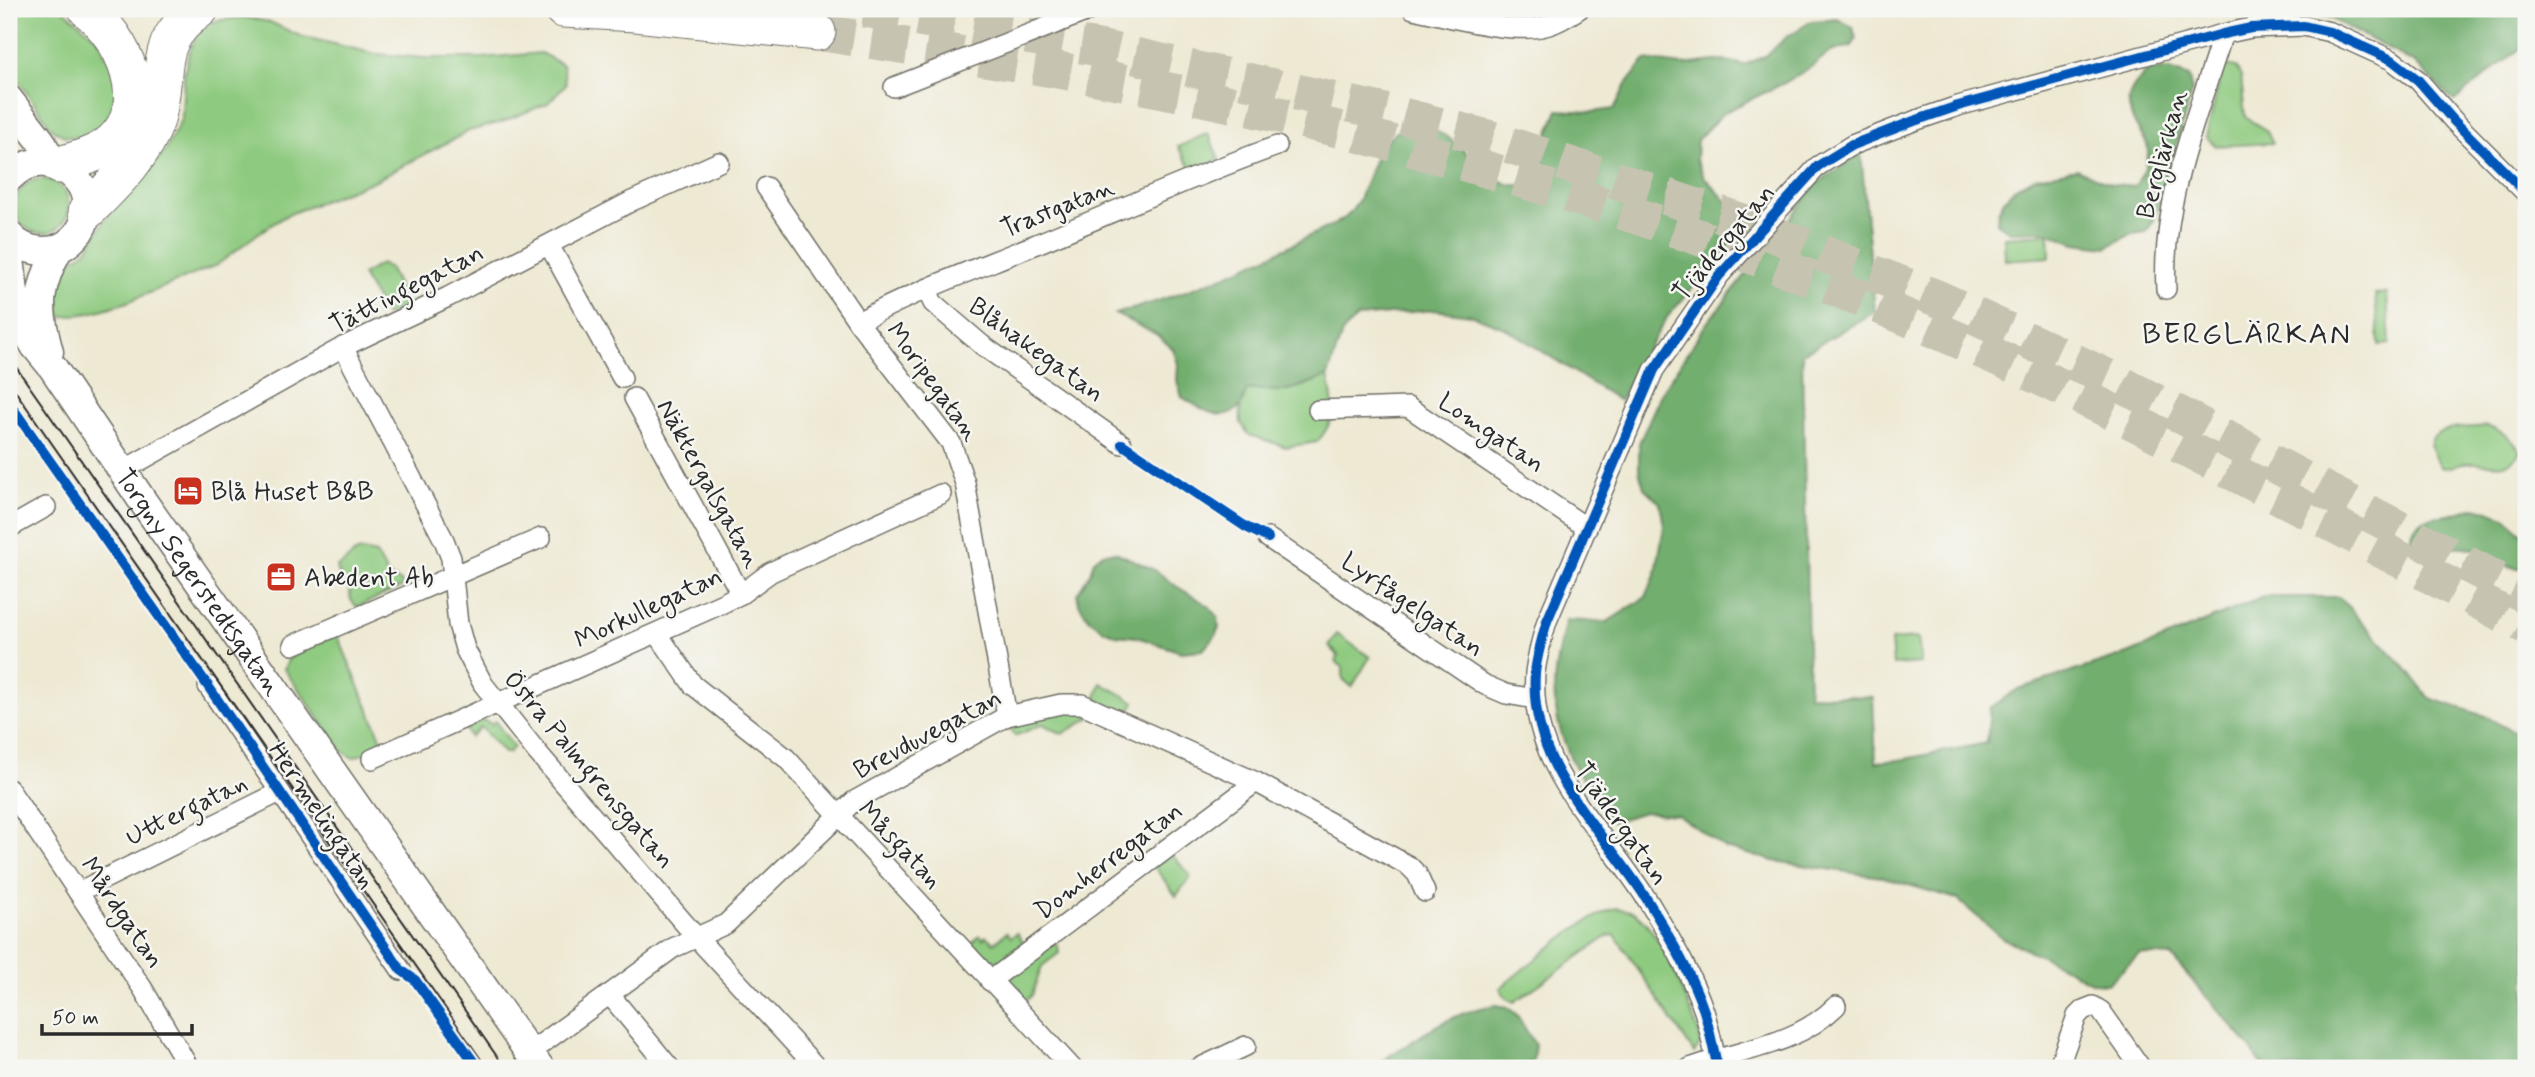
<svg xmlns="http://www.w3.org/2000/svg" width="2535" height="1077" font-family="Mynerve,sans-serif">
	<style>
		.green { fill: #8eca7f; stroke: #5c7a55; stroke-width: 2 }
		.forest { fill: #72ae6e; stroke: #4e6c4c; stroke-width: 2 }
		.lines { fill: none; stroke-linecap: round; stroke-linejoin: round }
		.highway-tunnel { stroke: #c7c3b1; stroke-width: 37; stroke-dasharray: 37 18; stroke-linecap: butt }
		.street-casing { stroke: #6f6e66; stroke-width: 22 }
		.secondary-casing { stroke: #6f6e66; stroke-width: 31 }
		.highway-casing { stroke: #6f6e66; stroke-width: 39 }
		.street { stroke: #fff; stroke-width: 19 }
		.secondary { stroke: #fff; stroke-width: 28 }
		.highway { stroke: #fff; stroke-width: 37 }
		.tram { stroke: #2b2b2b; stroke-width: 2 }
		.cycleway-casing { stroke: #f6f6f2; stroke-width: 15 }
		.cycleway { stroke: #0057b8; stroke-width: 10 }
		.labels { text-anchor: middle; stroke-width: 5; stroke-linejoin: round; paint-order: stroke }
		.street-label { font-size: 26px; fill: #2b2b2b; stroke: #f6f6f2 }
		.poi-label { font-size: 26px; fill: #2b2b2b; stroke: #f6f6f2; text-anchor: start }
		.quarter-label { font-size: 30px; letter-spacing: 2px; fill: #2b2b2b; stroke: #f6f6f2 }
	</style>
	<rect width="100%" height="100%" fill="#f6f6f2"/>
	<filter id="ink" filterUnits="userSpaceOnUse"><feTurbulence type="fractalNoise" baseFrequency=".0143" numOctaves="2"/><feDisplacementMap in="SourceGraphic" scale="14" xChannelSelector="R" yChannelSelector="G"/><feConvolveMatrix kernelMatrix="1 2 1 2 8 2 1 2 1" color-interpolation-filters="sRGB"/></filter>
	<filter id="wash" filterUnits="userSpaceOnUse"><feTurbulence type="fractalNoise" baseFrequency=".00686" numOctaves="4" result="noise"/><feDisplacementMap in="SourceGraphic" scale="28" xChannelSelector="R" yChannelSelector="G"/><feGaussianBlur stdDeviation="1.57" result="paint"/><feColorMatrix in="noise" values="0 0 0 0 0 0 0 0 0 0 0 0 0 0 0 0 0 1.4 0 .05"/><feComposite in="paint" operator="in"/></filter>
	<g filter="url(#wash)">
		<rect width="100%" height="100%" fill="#eee9d3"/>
		<g class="green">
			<path d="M9,9h54l35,30 19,40 -3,35 -16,18 -17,6 -17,-2 -12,-7 -43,-62z"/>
			<path d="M243,17l27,5 30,14 76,18 48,4h58l59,-5 22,12 3,19 -18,19 -46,19 -33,9 -93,49 -89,35 -27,17 -43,33 -92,38 -35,10 -30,4 -2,-19 2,-17 11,-20 15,-10 32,-52 27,-25 20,-23 17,-33 2,-44 5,-21 8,-20 18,-12z"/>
			<path d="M2227,65l9,2 5,10 4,40 22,14 6,12 -57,3 -10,-9 16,-66z"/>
			<path d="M1208,133l11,26 -26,12 -15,-24z"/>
			<circle cx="42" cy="206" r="27"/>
			<path d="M2049,234l1,23 -45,3 -1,-23z"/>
			<path d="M381,264l8,4 18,36 -21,12 -24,-41z"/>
			<path d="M2387,293l3,51 -11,1 -4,-51z"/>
			<path d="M1328,376c6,29 10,42 -11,66l-31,5 -37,-12 -8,-12 -1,-17 6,-16c13,-3 22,2 34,1 16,-1 33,-9 48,-15z"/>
			<path d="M2486,426c15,5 27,11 34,26 -12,22 -37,8 -57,11 -8,1 -12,6 -21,5 -34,-42 15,-39 44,-42z"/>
			<path d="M362,551l14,3 12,21 13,7 3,4 -47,21 -6,-7 -2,-12 -7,-2 -5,-19c11,-5 14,-15 25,-16z"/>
			<path d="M337,634l47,111 -31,13 -11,-7 -58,-82 5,-11z"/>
			<path d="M1337,634l33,23 -18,30 -9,-8v-12l-7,-5 2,-7 -9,-9z"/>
			<path d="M1918,638l3,25 -28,2 -2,-25z"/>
			<path d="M1101,683l34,19 -8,13 -30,-14 -1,-4z"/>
			<path d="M1071,708l20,9 -29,17 -19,-10 -28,12 -5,-8 15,-8z"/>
			<path d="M483,720l9,4 3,-3 19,26 -6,6h-4l-23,-26 -11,10 -6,-10z"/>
			<path d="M1171,854l20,22 -15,20 -22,-30z"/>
			<path d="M1617,908c5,1 11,2 16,4 27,14 57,96 67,124v9l-6,8 -79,-118 -7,1 -94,66 -8,-4 -6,-10c32,-25 80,-70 117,-80z"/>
			<path d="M1007,932l4,5 6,-4 8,12 -30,23 -8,-1 -19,-20 12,-12 3,4 3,-3 8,7z"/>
			<path d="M1055,943l3,2 1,8 -17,13 -10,29 -9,10 -19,-23z"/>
		</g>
		<g class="forest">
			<path d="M2251,9h275v35l-72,57 -39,-38 -87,-46 -37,-6z"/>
			<path d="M1837,19l16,8 3,12 -4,7 -22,6 -19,15 -25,15 -63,31 -26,27 -1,20 8,17 44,47 -80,92 -32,52 -16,33 -113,-72 -36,-14 -37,-5 -77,7 -15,16 -14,43c-15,6 -32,13 -48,15 -12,1 -21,-4 -33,-1 -2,4 -4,12 -7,16 -16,20 -42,1 -58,-9l-5,-16 1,-17 -5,-15 -17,-15 -41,-20c65,-18 128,-44 188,-75 13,-7 32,-13 43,-22 27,-23 21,-87 67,-89 47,-3 61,49 99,57 5,1 11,-1 16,-1l30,-74 34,2 22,-3 12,-24 19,-25 37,5 41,-5 21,5 21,-9 23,-20 24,-15z"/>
			<path d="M2150,70h20l19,7 3,15 -38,128 -8,12 -15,2 -24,13 -32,-4 -30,-12 -35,1 -13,-9 1,-11 6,-12 13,-14 19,-9 40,-8 36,15 23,2c8,-13 16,-26 12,-41 -1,-5 -6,-10 -8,-14 -17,-28 -13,-41 11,-61z"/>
			<path d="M1861,153l14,159 -73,42 7,341 64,2 3,65 23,-2 88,-17 3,-35 28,-19 110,-35 135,-57h76l72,77 18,24 56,18 41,23v329h-261l-24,-32 -70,-80 -31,-2 -33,30 -14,-1 -41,-22 -50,-23 -45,-39 -76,-22 -107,-16 -49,-13 -47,-33 -34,-3 -32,10c-34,-42 -63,-92 -57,-149 2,-18 7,-36 11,-53l41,2 39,-25 10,-24 8,-47 -4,-23 -16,-15 -5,-18v-27l23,-51 44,-68 67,-83 43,-57z"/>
			<path d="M2476,507l30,10 13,15 7,3v33c-21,3 -37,-16 -57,-20 -16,-4 -28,2 -44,4l-13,-6c-3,-22 11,-29 30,-30 11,0 23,-6 34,-9z"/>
			<path d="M1115,552l40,18 21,16 33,20 9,12 1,9 -4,9 -12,14 -22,2 -44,-15 -21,-2 -12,-5 -15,-11 -10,-15 -2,-10 13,-21 4,-13 9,-7z"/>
			<path d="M1496,1005l11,2 10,8 18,30 -2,15 -7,8h-153c11,-10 24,-17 37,-25 28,-19 52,-33 86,-38z"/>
		</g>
	</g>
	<g filter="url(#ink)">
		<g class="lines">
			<g class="highway-tunnel">
				<path d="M864,9l235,39 300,67 92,24 246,81 202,79 174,81 413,215"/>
				<path d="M817,32c105,17 211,31 316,52 201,38 398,94 591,162 280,99 541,242 802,380"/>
			</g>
			<g class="street-casing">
				<g id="street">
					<path d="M1413,9c34,7 99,26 132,17 12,-3 23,-10 34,-17"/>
					<path d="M894,87l199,-78"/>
					<path d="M766,187l92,135 93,121 14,40 42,233"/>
					<path d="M549,245l73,133"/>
					<path d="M2166,289c-5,-88 31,-172 57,-255"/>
					<path d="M927,290l6,13 49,42 140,99"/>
					<path d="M858,322c56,-31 118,-53 176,-77 81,-33 161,-70 243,-99"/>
					<path d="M343,347l101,193 7,18 7,66 7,25 18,35 54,68 160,186 120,130"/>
					<path d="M634,398l107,196"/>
					<path d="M1318,410l90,-3 179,121"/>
					<path d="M122,471l221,-124 105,-50 184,-96 87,-39"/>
					<path d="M9,528l37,-21"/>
					<path d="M1268,538l217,147 21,9 29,5"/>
					<path d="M657,633l36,52 93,73 286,310"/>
					<path d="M293,645l248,-107"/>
					<path d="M208,686l193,284"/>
					<path d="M372,759l349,-155 20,-10 30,-22 170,-78"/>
					<path d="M9,789l134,200 46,79"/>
					<path d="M78,892l202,-100"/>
					<path d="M990,981l266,-199"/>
					<path d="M610,995l60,73"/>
					<path d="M529,1053l144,-105 53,-24 128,-123 153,-85 54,-12h21l174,78 153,84 8,8 8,18"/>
					<path d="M1199,1068l47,-22"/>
					<path d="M1690,1068c51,-19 106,-22 146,-62"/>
					<path d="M1718,1068c-5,-19 -8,-38 -14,-57 -12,-35 -31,-68 -50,-100 -45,-78 -126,-139 -119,-238 2,-18 7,-35 12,-52l107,-251 65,-94 99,-110 34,-21 62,-24 44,-15 265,-72 28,-6 53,-2 26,6 62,28 26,20 36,41 72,72"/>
					<path d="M2058,1068l19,-52 6,-6 10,-4 8,5 40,57"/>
				</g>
			</g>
			<g class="secondary-casing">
				<g id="secondary">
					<path d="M9,100l32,41 11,22"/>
					<path d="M9,178c38,-41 100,8 70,54 -7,9 -16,16 -26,18 -17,3 -33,-2 -44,-15"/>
					<path id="s1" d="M9,250l6,51 9,26 11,19 18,22 91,135 396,565"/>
					<path d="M49,352c-12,-43 -12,-64 10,-104"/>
				</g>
			</g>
			<g class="highway-casing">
				<g id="highway">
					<path d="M563,9l73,4 181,19"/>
					<path d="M59,165c18,-5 40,-11 54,-24 41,-39 10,-103 -26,-132"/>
					<path d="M87,211c25,-25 58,-56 69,-91 14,-48 -6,-76 44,-111"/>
				</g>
			</g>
			<use href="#street" class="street"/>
			<use href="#secondary" class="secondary"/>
			<use href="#highway" class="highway"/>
			<g class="tram">
				<path d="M9,357l496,711"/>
				<path d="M9,382l478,686"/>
			</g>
			<g class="cycleway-casing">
				<g id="cycleway">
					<path d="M9,403l199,283 193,284 14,10 63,88"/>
					<path d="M1122,444l124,83 22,11"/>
					<path d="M1718,1068c-5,-19 -8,-38 -14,-57 -12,-35 -31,-68 -50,-100 -45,-78 -126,-139 -119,-238 2,-18 7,-35 12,-52l107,-251 65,-94 99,-110 34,-21 62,-24 44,-15 265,-72 28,-6 53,-2 26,6 62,28 26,20 36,41 72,72"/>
				</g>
			</g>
			<use href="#cycleway" class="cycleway"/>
		</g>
	</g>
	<defs>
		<g id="hotel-square" transform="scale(1.575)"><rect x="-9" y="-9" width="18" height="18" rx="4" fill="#c8321e" stroke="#f6f6f2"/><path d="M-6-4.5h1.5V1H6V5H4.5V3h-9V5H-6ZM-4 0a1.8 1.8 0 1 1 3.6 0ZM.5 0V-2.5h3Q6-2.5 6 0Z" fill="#fff"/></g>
		<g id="office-square" transform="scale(1.575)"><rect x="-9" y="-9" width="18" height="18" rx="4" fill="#c8321e" stroke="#f6f6f2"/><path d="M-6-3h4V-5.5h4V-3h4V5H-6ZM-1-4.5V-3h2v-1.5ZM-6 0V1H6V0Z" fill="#fff"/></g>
	</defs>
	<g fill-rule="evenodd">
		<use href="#hotel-square" x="188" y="491"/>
		<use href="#office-square" x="281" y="577"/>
	</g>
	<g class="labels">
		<g class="street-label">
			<text transform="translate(2161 154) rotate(-75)" y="9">Berglärkan</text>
			<text transform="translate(1057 207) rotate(-22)" y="9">Trastgatan</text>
			<text transform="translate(1723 242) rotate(-50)" y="9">Tjädergatan</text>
			<text transform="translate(406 288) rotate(-27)" y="9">Tättingegatan</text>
			<text transform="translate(1037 349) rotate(36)" y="9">Blåhakegatan</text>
			<text transform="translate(934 381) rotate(54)" y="9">Moripegatan</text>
			<text transform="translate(1492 432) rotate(34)" y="9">Lomgatan</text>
			<text transform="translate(710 483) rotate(61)" y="9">Näktergalsgatan</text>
			<text dy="9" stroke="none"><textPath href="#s1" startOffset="388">Torgny Segerstedtsgatan</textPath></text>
			<text transform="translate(1413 604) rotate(34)" y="9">Lyrfågelgatan</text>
			<text transform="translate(648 607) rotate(-25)" y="9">Morkullegatan</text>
			<text transform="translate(927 733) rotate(-28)" y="9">Brevduvegatan</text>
			<text transform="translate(590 769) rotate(50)" y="9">Östra Palmgrensgatan</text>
			<text transform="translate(186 809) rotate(-26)" y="9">Uttergatan</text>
			<text transform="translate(323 815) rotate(56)" y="9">Hermelingatan</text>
			<text transform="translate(1622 823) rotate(55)" y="9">Tjädergatan</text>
			<text transform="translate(901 844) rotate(47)" y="9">Måsgatan</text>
			<text transform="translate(1108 860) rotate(-37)" y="9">Domherregatan</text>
			<text transform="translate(123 912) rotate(56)" y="9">Mårdgatan</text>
		</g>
		<g class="poi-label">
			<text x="211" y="500">Blå Huset B&amp;B</text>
			<text x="304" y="586">Abedent Ab</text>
		</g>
		<g class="quarter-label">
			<text x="2247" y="343">BERGLÄRKAN</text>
		</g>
	</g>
	<rect width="2535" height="1077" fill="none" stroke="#f6f6f2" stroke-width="35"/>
	<path d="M42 1024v10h150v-10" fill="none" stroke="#2b2b2b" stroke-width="3.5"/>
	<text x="52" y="1024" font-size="21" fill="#2b2b2b" stroke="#f6f6f2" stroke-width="5" paint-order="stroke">50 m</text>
</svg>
